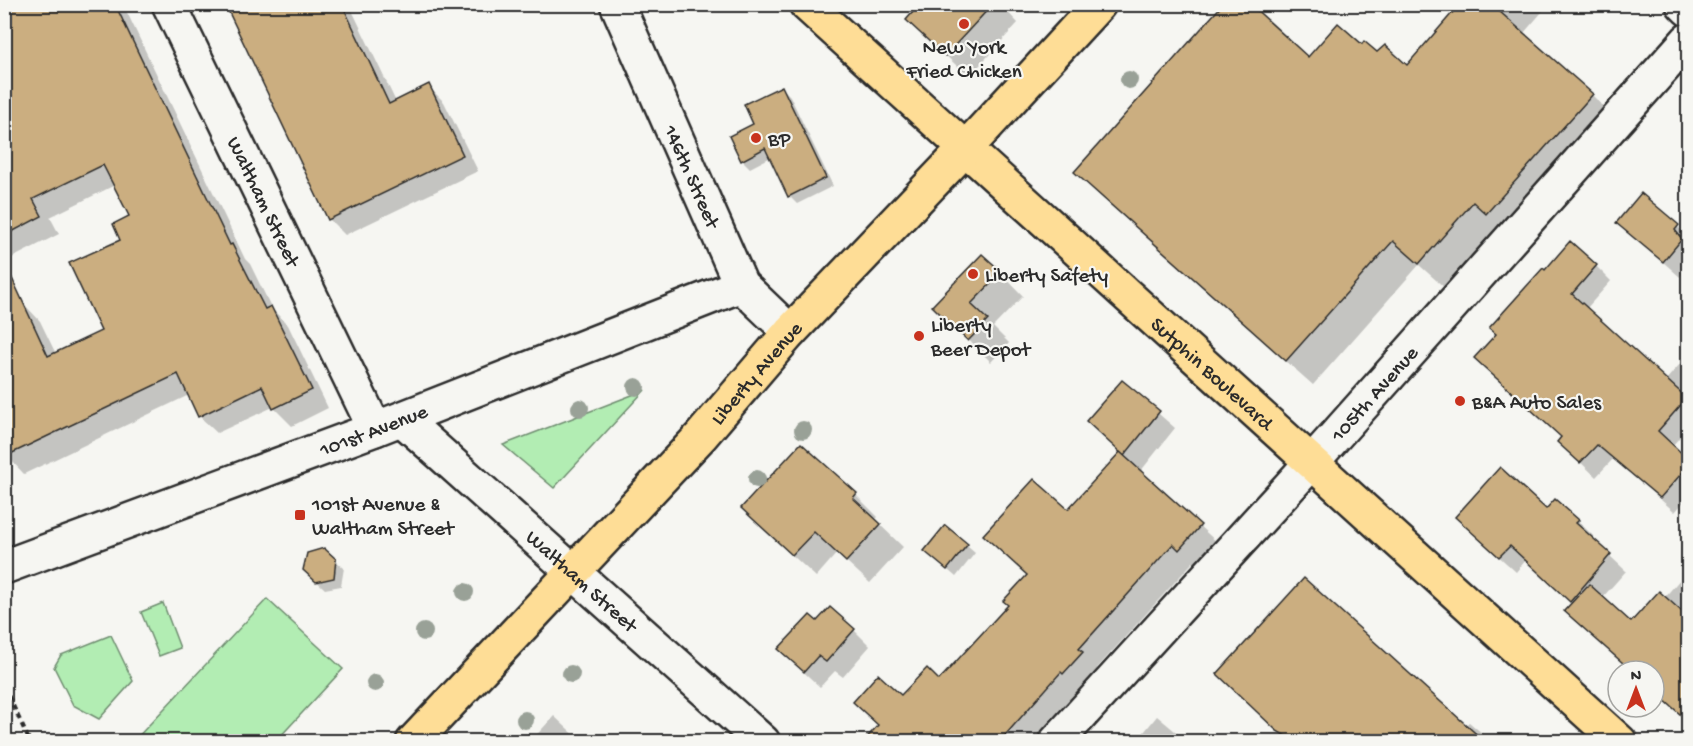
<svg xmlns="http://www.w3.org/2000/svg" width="1693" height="746" font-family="'Gochi Hand',sans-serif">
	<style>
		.green { fill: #b2edb3; stroke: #6e8c6f; stroke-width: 1.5 }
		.shadow { fill: #0003 }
		.building { fill: #cbae80; stroke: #2b2b2b; stroke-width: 1.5 }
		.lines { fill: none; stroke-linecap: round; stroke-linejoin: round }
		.minor-casing { stroke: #2b2b2b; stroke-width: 38 }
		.major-casing { stroke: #2b2b2b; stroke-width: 38 }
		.path { stroke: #2b2b2b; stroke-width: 4; stroke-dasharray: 6 4.5; stroke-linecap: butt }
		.minor { stroke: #f6f6f2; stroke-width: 33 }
		.major { stroke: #fedd96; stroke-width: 33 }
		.tree { fill: #99a197 }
		.poi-dot { fill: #c8321e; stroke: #f6f6f2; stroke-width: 2 }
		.labels { text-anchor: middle; stroke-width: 4.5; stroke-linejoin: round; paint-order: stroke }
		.poi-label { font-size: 21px; fill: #2b2b2b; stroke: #f6f6f2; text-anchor: start }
		.street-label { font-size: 21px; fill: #2b2b2b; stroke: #f6f6f2 }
	</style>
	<rect width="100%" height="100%" fill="#f6f6f2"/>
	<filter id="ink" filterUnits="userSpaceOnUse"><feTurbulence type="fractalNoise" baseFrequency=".0167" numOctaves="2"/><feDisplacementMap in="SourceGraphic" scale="12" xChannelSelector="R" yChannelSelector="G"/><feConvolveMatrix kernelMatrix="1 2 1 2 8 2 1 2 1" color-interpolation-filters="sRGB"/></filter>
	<g filter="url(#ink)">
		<g class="green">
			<path d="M645,390l-91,98 -51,-43z"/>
			<path d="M267,599l76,70 -67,72h-142z"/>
			<path d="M163,603l17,45 -21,8 -18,-44z"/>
			<path d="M111,635l22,46 -34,38 -26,-14 -19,-38 7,-12z"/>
		</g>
		<g class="shadow">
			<path d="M4,4h119l122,255 5,5 22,45 16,16 40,83 -36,18 -19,-19 -56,26 -18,-17 -10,-21 -165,79 -17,-18 -3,-5 19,-148 17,18 16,33 47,-23 19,-90 9,-24 -16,-32 -65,32 9,17 -55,28z"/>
			<path d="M227,4h122l47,98 32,-16 16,16 34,69 -133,64 -16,-16z"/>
			<path d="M922,4h78l18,19 -49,54 -38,-35z"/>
			<path d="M1463,4h86l-26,30 69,61 25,25 -105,119 -13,-12 -54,61 -26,-23 -106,120 -211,-187 -26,-26 232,-113 54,-13 45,21z"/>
			<path d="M782,88l8,8 43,90 -36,18 -8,-8 -18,-39 -21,11 -8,-8 13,-36z"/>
			<path d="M1641,195l47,41v30l-8,11 -62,-55z"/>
			<path d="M1596,266l15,15 -25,28 79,72 23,-26v73l-16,18 16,16v35l-13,15 -62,-53 -17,18 -22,-21 -76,-121 47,-63z"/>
			<path d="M1001,273l22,23 -30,31 16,16 -18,19 -57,-56z"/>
			<path d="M1122,382l53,46 -35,44 79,72 -20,23 -6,-5 -96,106 3,4 -17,20 -2,-2 -46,52h-169l36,-45 37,-15 70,-77 59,-94 53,-58z"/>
			<path d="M856,495l22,22 -3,3 28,27 -33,36 -33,-30 -21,24 -50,-46z"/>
			<path d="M1555,501l23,20 16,16 -2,2 34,32 -24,27 29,26 33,-26 24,-28v152l-34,-31v-20h-22l-50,-44 -9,-23 -47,-44 -10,12 -43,-39 73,-22z"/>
			<path d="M945,527l30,26 -19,24 -30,-26z"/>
			<path d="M335,560l9,8 -3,18 -16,3 -13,-12z"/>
			<path d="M817,623l37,7 16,16 -27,31 -8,-6 -15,16 -24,-22z"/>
			<path d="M1219,673l246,53 4,-4 23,20h-203z"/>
			<path d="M554,716l28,26h-52z"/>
			<path d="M1157,716l31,26h-52z"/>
		</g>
		<g class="building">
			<path d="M4,4h111l115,241 2,-1 33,65 6,-3 41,84 -39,19 -11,-23 -64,31 -20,-43 -174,83v-196l44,95 53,-25 -32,-68 51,-23 -7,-16 16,-8 -26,-51 -70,34 9,17 -38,20z"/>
			<path d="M225,4h117l47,100 40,-20 34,71 -135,65z"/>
			<path d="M920,4h73l-48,52 -39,-36z"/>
			<path d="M1223,4h27l58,53 30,-34 24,21 2,-3 13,11 8,-7 22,20 53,-61h31l102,90 -107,120 -13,-12 -54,62 -26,-23 -107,120 -212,-189z"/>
			<path d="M782,86l44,92 -38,19 -23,-49 -24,13 -12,-25 24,-12 -9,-20z"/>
			<path d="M1641,193l38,32 -4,5 7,9 -19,23 -47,-39z"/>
			<path d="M1570,241l27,24 -25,29 115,104 -29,33 31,29v5l-29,33 -63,-53 -17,18 -23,-21 4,-5 -87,-79 22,-24 -7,-6 54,-60 2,2z"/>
			<path d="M982,254l20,18 -31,32 17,16 -20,21 -36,-35z"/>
			<path d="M1122,380l38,31 -36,45 -38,-35z"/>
			<path d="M801,443l56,50 -4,5 28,26 -35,38 -32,-30 -22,23 -51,-47z"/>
			<path d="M1120,452l81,73 -22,25 -6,-6 -94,105 4,3 -20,22 -2,-2 -61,69h-136l14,-16 -25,-23 25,-28 23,21 26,-27 12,12 69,-75 -5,-4 24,-26 -44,-40 51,-56 34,30z"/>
			<path d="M1500,467l46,42 9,-10 24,21 -3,3 35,31 -41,48 -60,-56 -11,11 -44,-40z"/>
			<path d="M945,525l23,19 -21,26 -23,-19z"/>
			<path d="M324,548l12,11 -2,19 -18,4 -13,-12 4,-17z"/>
			<path d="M1304,578l180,163h-190l-17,-10 -60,-57z"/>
			<path d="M1589,584l42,38 28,-31 30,27v104l-35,-31v-20h-22l-68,-60z"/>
			<path d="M830,607l25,22 -29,33 -8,-6 -14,16 -26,-23 32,-34 7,6z"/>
		</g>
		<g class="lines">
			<g class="minor-casing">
				<g id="minor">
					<path id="s1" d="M169,4l206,425"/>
					<path id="s2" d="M617,4l124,281 49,47"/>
					<path d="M1683,4l5,5"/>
					<path id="s3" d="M402,419l361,323"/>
					<path id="s4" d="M4,567l371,-138 366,-144"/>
					<path id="s5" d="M1056,742l256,-280 376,-422"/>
				</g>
			</g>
			<g class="major-casing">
				<g id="major">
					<path id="s6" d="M806,4l814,738"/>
					<path id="s7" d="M413,742l288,-306 89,-104 176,-184 133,-144"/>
				</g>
			</g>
			<path class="path" d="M4,686l26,56"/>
			<use href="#minor" class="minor"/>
			<use href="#major" class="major"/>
		</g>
		<g class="tree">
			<circle cx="1129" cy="80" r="9"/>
			<circle cx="636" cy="387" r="9"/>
			<circle cx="580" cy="408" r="9"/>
			<circle cx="803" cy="430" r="9"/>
			<circle cx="757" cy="479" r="9"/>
			<circle cx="465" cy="592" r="9"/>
			<circle cx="424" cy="632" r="9"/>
			<circle cx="571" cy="674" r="9"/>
			<circle cx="375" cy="683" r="9"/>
			<circle cx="525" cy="720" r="9"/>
		</g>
	</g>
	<g class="poi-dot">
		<circle cx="964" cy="24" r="6"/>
		<circle cx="756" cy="138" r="6"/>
		<circle cx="973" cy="274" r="6"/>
		<circle cx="919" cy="336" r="6"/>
		<circle cx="1460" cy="401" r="6"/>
		<rect x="294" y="509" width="12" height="12" rx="3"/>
	</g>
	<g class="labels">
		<g class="poi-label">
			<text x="964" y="53" text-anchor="middle">New York<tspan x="964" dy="24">Fried Chicken</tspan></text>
			<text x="768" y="145">BP</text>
			<text x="985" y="281">Liberty Safety</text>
			<text x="931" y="331">Liberty<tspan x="931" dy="24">Beer Depot</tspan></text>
			<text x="1472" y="408">B&amp;A Auto Sales</text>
			<text x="312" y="510">101st Avenue &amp;<tspan x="312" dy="24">Waltham Street</tspan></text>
		</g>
		<g class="street-label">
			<text dy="7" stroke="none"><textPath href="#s2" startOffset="188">146th Street</textPath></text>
			<text dy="7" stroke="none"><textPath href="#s1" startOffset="219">Waltham Street</textPath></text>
			<text dy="7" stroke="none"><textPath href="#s7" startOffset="504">Liberty Avenue</textPath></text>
			<text dy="7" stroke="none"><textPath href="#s6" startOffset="549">Sutphin Boulevard</textPath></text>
			<text dy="7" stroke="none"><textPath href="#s5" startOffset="472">105th Avenue</textPath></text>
			<text dy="7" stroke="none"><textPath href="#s4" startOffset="394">101st Avenue</textPath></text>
			<text dy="7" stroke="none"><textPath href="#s3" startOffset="242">Waltham Street</textPath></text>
		</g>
	</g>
	<rect width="1693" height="746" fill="none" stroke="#f6f6f2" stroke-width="24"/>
	<rect x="12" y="12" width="1669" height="722" fill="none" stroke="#2b2b2b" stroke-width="2" filter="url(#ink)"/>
	<g transform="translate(1636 689)"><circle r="28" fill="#f6f6f2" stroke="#a5a5a2" stroke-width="1.5"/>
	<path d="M0-4.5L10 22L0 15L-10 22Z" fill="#c8321e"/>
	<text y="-9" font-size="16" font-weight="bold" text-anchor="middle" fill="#2b2b2b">N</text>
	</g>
</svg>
